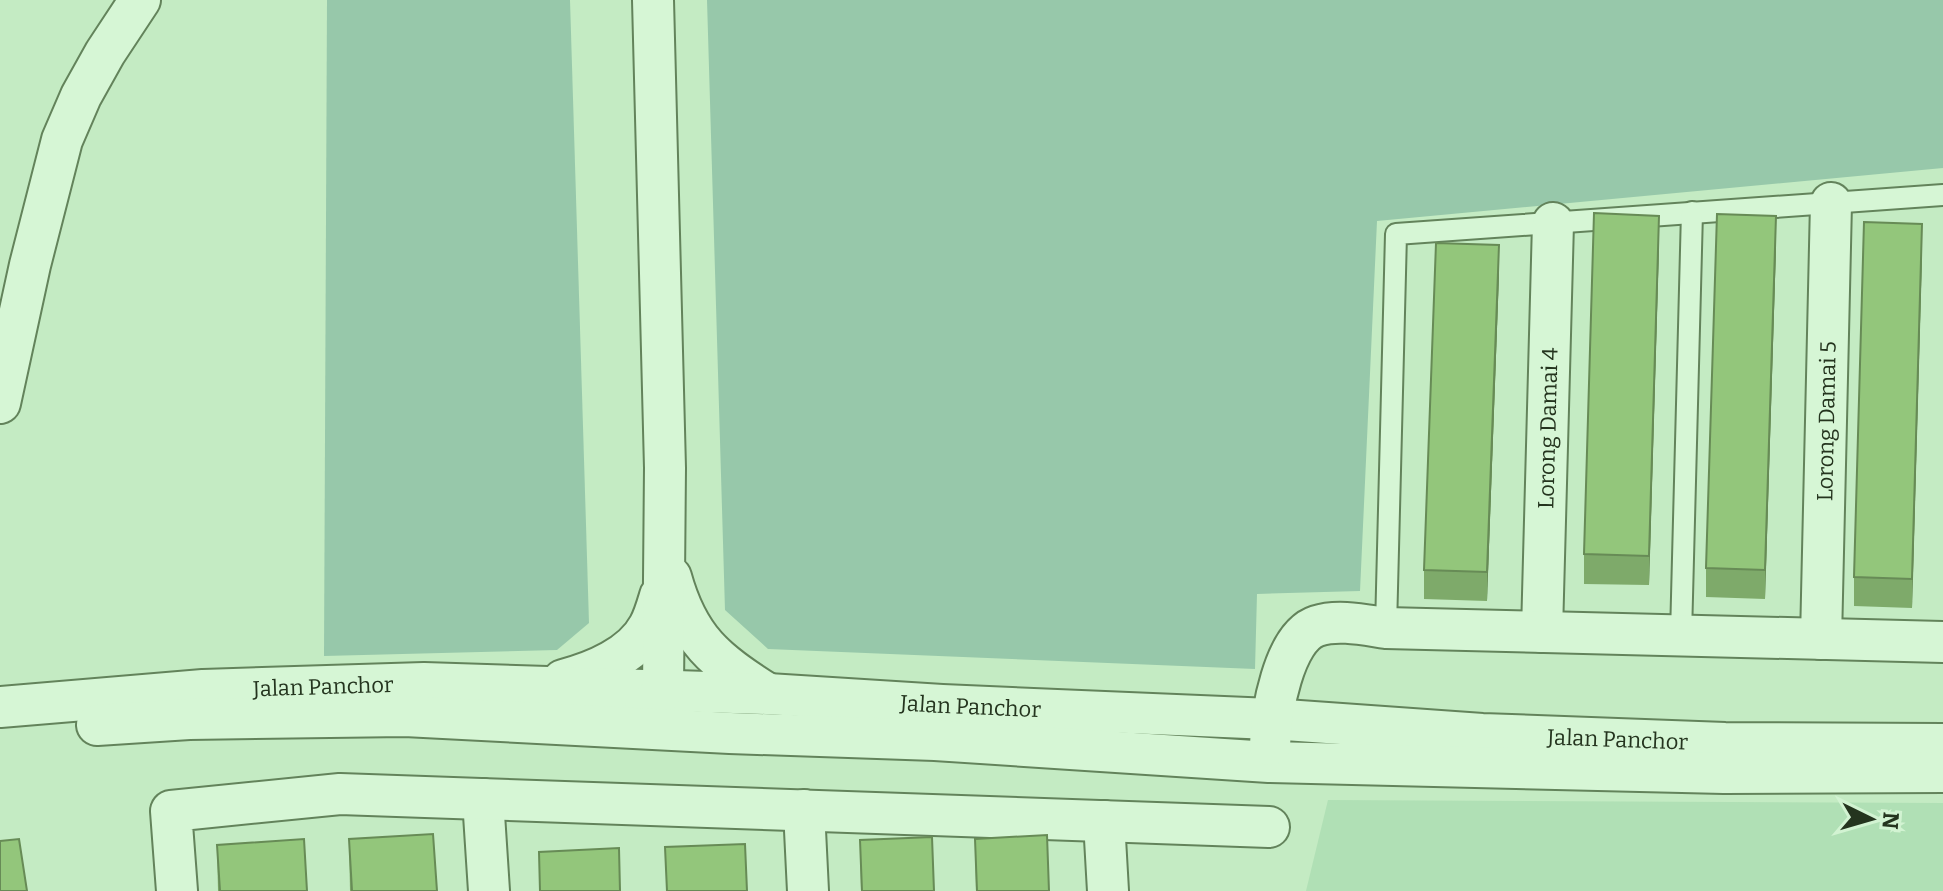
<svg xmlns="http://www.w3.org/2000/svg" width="1943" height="891" font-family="Bitter,serif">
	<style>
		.farmland { fill: #b0e0b5 }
		.green { fill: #97c8aa }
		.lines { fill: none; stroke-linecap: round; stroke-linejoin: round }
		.lane-casing { stroke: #63835b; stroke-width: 24 }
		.street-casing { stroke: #63835b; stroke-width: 44 }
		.lane { stroke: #d6f6d5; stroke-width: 20 }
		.street { stroke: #d6f6d5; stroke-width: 40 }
		.wall { fill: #7eaa6a }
		.shaded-wall { fill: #678b56 }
		.building { fill: #93c67b; stroke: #678b56; stroke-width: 2 }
		.labels { text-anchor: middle; stroke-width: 8; stroke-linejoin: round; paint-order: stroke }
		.street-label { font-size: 22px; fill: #24341e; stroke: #d2f3d2 }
	</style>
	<rect width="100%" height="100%" fill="#c4ebc3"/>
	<path class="farmland" d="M1328,800l615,3v88h-637z"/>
	<g class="green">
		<path d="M327,0h243l19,623 -32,27 -233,6z"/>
		<path d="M707,0h1236v168l-566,53 -17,370 -103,3 -2,75 -487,-20 -43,-39z"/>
	</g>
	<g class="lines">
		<g class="lane-casing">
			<g id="lane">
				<path d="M1386,628l10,-394 547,-39"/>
				<path d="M1681,635l11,-423"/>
			</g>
		</g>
		<g class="street-casing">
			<g id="street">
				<path d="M0,403l30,-138 32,-125 19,-44 24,-43 35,-53"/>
				<path d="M671,577c17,62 44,84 97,117"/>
				<path id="s1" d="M1542,632l11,-409"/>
				<path id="s2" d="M1821,639l10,-436"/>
				<path d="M563,680c31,-8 70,-24 86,-54 5,-9 8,-20 11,-30"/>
				<path id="s3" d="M0,707l203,-17 221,-7 344,11 174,11 329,14 211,15 243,9 218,1"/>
				<path d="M645,708l10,-7 8,-12 2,-221 -12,-468"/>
				<path d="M97,725l92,-6 216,-3 325,17 205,7 334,22 455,11 219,-1"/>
				<path d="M1270,745c1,-30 13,-108 47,-119 21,-7 48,-1 69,2l557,14"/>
				<path d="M483,799l6,92"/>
				<path d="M804,810l4,81"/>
				<path d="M1104,821l4,70"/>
				<path d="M177,891l-6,-80 169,-17 929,33"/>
			</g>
		</g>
		<use href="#lane" class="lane"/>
		<use href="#street" class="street"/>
	</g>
	<g class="wall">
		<path d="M1659,245l-10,340 -65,-1v-30z"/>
		<path d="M1776,246l-11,353 -59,-2v-29z"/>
		<path d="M1922,253l-10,355 -58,-2v-29z"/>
		<path d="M1499,274l-12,327 -63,-2v-29z"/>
		<path d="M349,839l88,52h-87z"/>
		<path d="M975,839l74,52h-73z"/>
		<path d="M860,840l74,51h-73z"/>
		<path d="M217,845l90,46h-89z"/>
	</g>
	<g class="shaded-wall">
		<path d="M1659,216v29l-10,340v-29z"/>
		<path d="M1776,216v30l-11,353v-29z"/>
		<path d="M1922,224v29l-10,355v-29z"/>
		<path d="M1499,245v29l-12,327v-29z"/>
	</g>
	<g class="building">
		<path d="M1594,213l65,3 -10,340 -65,-2z"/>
		<path d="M1717,214l59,2 -11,354 -59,-2z"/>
		<path d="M1864,222l58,2 -10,355 -58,-2z"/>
		<path d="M1436,243l63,2 -12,327 -63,-2z"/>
		<path d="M433,834l4,57h-85l-3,-52z"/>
		<path d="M1047,835l2,56h-72l-2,-52z"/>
		<path d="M932,837l2,54h-72l-2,-51z"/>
		<path d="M19,839l8,52h-27v-50z"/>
		<path d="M304,839l3,52h-87l-3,-46z"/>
		<path d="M745,844l2,47h-80l-2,-44z"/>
		<path d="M619,848l1,43h-80l-1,-39z"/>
	</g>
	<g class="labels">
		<g class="street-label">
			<text dy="8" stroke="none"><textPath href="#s2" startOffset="218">Lorong Damai 5</textPath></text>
			<text dy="8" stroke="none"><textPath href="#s1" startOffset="204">Lorong Damai 4</textPath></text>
			<text dy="8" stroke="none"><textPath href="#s3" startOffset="324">Jalan Panchor</textPath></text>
			<text dy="8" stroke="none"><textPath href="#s3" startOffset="972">Jalan Panchor</textPath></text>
			<text dy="8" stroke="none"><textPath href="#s3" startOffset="1620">Jalan Panchor</textPath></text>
		</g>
	</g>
	<g transform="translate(1871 819) rotate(95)" stroke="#d2f3d2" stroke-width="6" paint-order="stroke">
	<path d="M0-6L14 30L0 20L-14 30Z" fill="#24341e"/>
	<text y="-12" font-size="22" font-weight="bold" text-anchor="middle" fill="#24341e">N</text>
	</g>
</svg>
